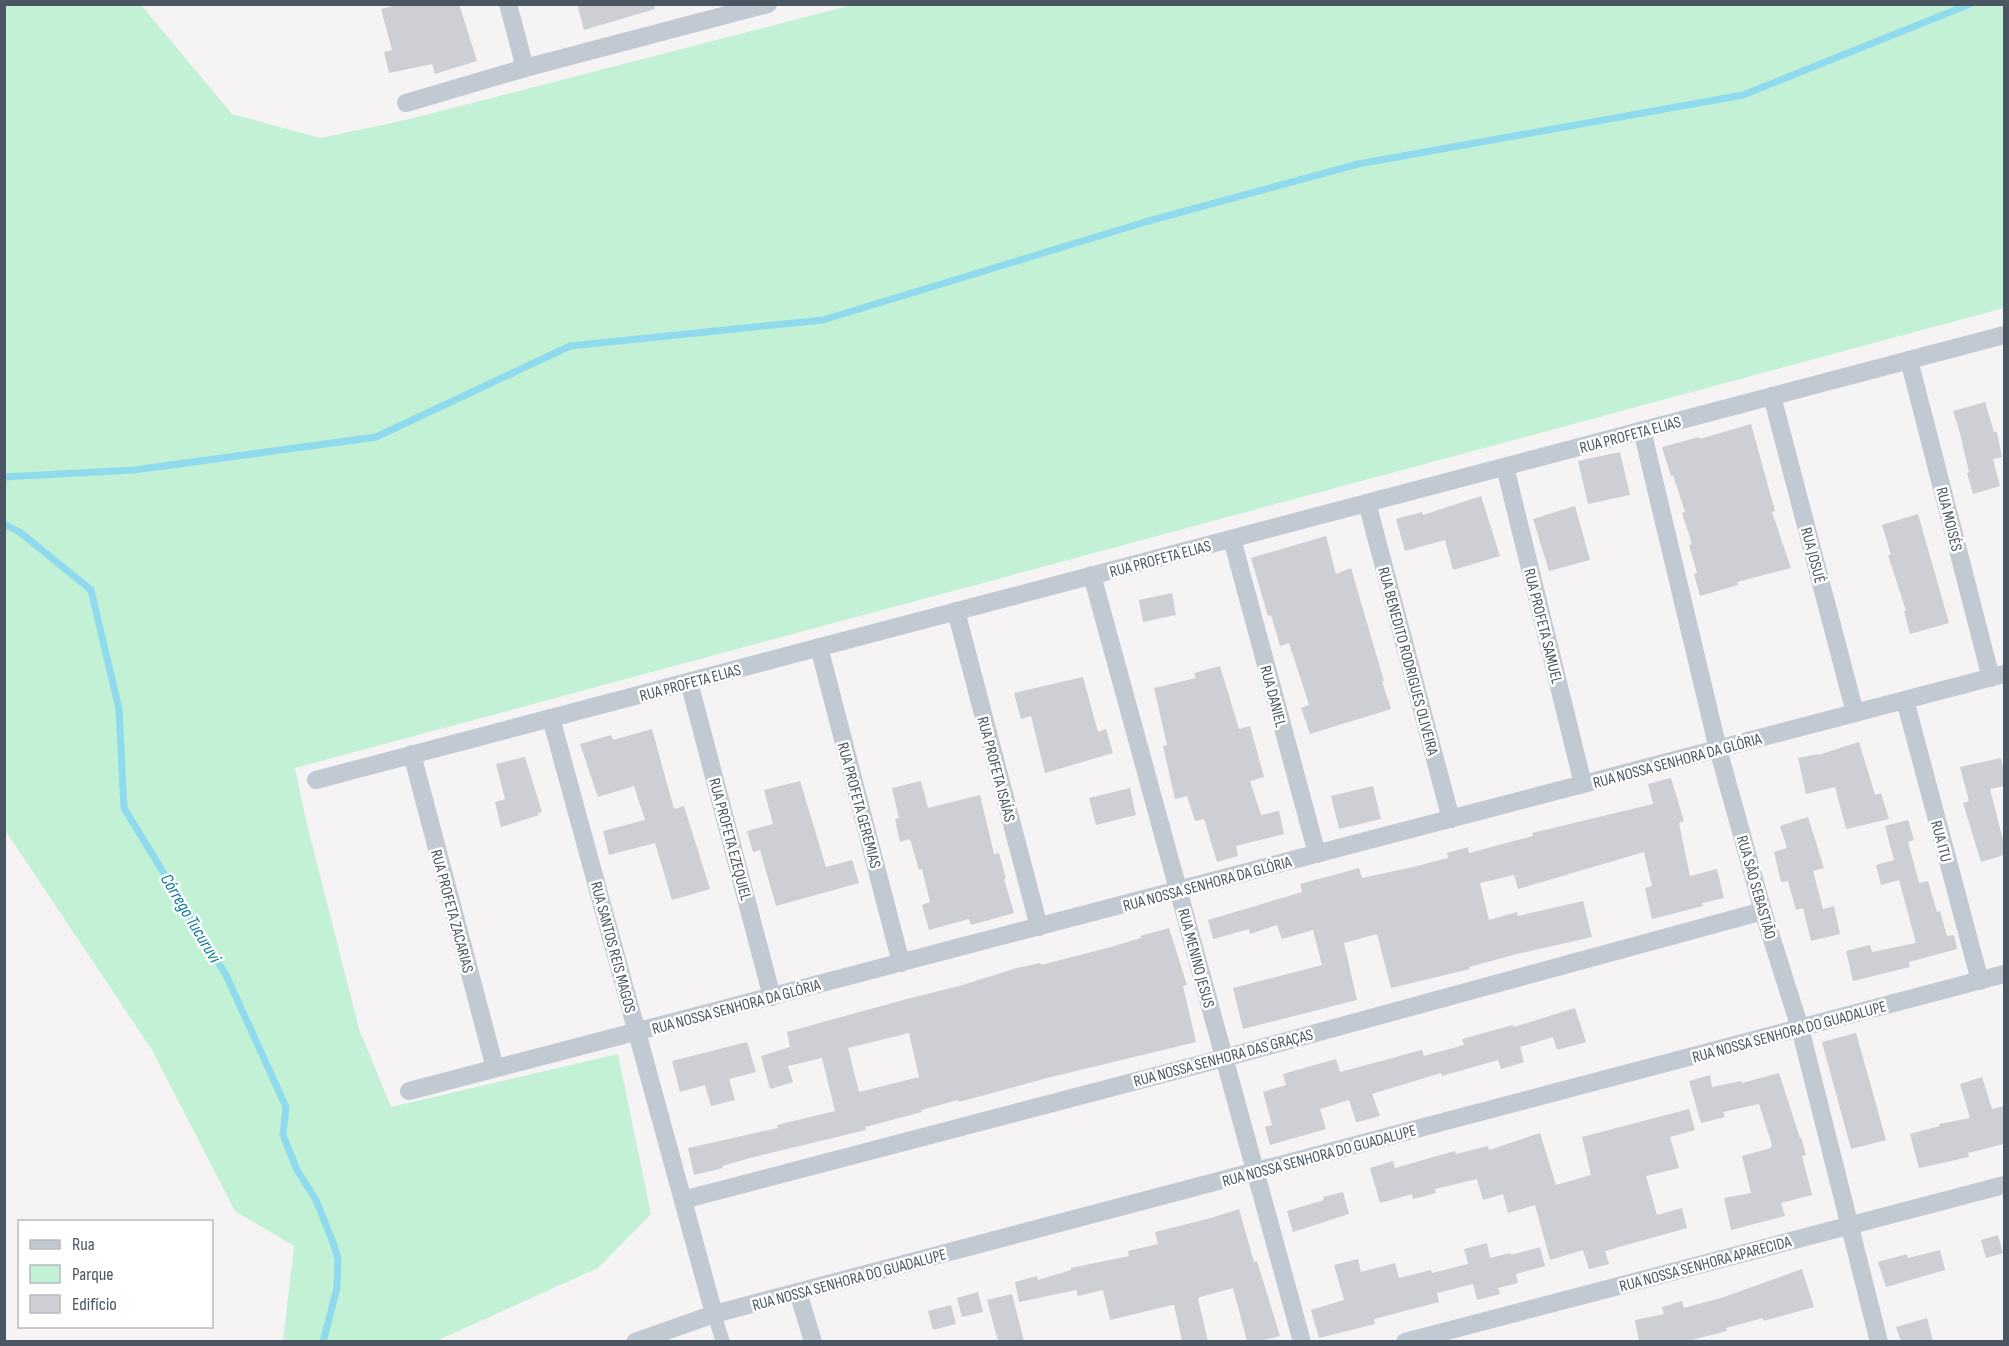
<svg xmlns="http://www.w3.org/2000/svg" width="2009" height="1346" font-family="'Sofia Sans Condensed',sans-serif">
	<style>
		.green { fill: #c3f1d5 }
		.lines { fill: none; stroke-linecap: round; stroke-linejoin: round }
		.stream { stroke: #90daee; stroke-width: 7 }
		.building { fill: #cdcfd5; fill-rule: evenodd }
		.pedestrian { stroke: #c1cad2; stroke-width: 14 }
		.minor { stroke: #c1cad2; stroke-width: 18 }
		.labels { text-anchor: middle; stroke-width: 5; stroke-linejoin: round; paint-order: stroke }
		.street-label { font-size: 16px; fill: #4a5661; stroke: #fff }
		.water-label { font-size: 18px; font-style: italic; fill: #0c7c9b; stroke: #fff }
	</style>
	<rect width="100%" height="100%" fill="#f5f3f3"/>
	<path class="green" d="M4,5h137l91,109 89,24 89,-19 442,-114h1152v303l-1709,460 11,52 53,209 32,78 227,-53 33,160 -53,54 -162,73h-153l11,-95 -59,-35 -83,-161 -147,-220z"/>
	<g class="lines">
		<g class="stream">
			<path d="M4,477l130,-7 242,-33 194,-91 253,-26 322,-98 213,-58 385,-69 227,-91"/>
			<path d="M4,524l17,9 70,57 28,119 5,99 102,167 60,132 -3,28 14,35 19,30 18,45 4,14 -1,29 -14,54"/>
		</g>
	</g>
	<g class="building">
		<path d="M399,4h60l18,57 -42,13 -3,-10 -43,9 -5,-21 8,-2 -11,-41z"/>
		<path d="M577,4h77l1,5 -71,21z"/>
		<path d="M1985,402l9,30h3l5,25 -9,2 7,27 -27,8 -6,-21 2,-1 -9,-39 -7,-22z"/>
		<path d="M1751,424l24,87 -3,1 19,56 -54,14 1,3 -38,11 -6,-22 3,-1 -8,-28 3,-1 -10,-31 3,-1 -12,-37 -2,1 -9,-29 37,-10 1,2z"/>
		<path d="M1620,452l10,43 -42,9 -10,-43z"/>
		<path d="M1481,496l19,60 -47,14 -8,-30 -40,11 -9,-32 26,-7 1,3z"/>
		<path d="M1575,506l15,54 -41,11 -16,-52z"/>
		<path d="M1918,514l31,109 -39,11 -6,-23h2l-18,-56h3l-9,-30z"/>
		<path d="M1326,536l10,38 15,-6 33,113h-2l9,28 -81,25 -9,-26 8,-3 -20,-62 -9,3 -9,-31 -3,1 -17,-58z"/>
		<path d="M1172,593l4,22 -33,7 -4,-22z"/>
		<path d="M1220,666l19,63 11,-3 14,51 -14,4 11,34 18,-4 5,23 -48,12 2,10 -21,6 -13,-43 -9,2 -8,-25 -12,3 -12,-53 4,-1 -13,-57 42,-10 -2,-5z"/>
		<path d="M1083,677l15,55 8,-3 7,24 -68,20 -14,-57 -10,3 -7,-26z"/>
		<path d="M652,729l22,80 10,-3 26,83 -38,11 -17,-57 -46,12 -6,-24 42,-11 -11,-34 -36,11 -18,-53 31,-9 2,5z"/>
		<path d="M1859,742l16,53 6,-2 8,26 -43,10 -11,-42 -29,7 -8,-36 20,-4v1z"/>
		<path d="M525,757l17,55 -4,1 1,2 -38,12 -6,-25 10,-3 -9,-35z"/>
		<path d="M2001,758l3,13v15l-14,3 14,55v11l-23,7 -18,-59 6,-2 -9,-34z"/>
		<path d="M1671,778l13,43 -5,2 11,53 27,-7 7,29 -22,5 1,3 -51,13 -7,-31 7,-2 -8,-34 -126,37 -4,-14 -34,8 9,37 28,-8 1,4 65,-15 9,36 -75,17 -48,13 1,2 -79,19 -14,-54 -33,9 13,57 -114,29 -10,-41 89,-23 -9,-35 -31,9 -5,-14 -27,9 -1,-5 -36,10 -5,-19 94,-28 -2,-8 30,-8 29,-8 3,10 51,-11 35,-9 -1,-5 21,-6 1,6 64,-17 -1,-3 121,-29 -5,-20z"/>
		<path d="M800,781l26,86 26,-7 7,23 -83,23 -16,-56 -7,2 -6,-21 26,-7 -9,-34z"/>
		<path d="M921,781l7,27 52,-13 14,59 5,-1 7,26h-2l10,34 -43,12 -2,-6 -40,11 -7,-25 8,-3 -8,-33 -3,1 -9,-31 -10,3 -5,-23 4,-1 -7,-30z"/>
		<path d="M1373,786l8,33 -42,10 -8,-33z"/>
		<path d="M1130,788l6,27 -40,10 -7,-27z"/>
		<path d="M1808,817l16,51 -11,3 10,38 11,-3 6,28 -29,7 -8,-33 -7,2 -8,-29 -7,1 -7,-30 13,-4 -7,-22z"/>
		<path d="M1908,820l6,20 -6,2 11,41 9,-2 9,31 3,-1 7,25 7,-1 3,14 -48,13 1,5 -57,14 -7,-30 24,-6 2,7 44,-9 -17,-63 -18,5 -5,-20 18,-5 -9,-34z"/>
		<path d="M1169,928l18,57 -4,1 13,56 -149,36 -88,24 -1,-2 -37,10 1,2 -57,15 1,3 -116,28 -28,8 1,2 -29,7 -6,-27 90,-20 -1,-3 58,-14 -13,-53 -34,8 5,16 -23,7 -9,-33 29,-9 -3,-15 116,-32 56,-14 58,-18 23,-5 1,2 70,-18 30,-9 -1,-2zM909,1033l10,44 -60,15 -11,-44z"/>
		<path d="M1575,1008l11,34 -29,8 -4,-13 -33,10 4,15 -23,7 -3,-9 -56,16 -1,-3 -69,21 8,22 -22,6h-2l-7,-22 -29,9 6,20 -56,16 -5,-18 7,-2 -9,-33 23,-7 -3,-11 53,-15 4,13 82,-22 2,6 40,-11 -2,-6 51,-14 1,2z"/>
		<path d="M1856,1033l30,107 -35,9 -29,-107z"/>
		<path d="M747,1042l9,30 -27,7 6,21 -24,6 -6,-21 -25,7 -8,-31z"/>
		<path d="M1779,1073l21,65 1,-1 5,18 -4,1 10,39 -31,8 4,13 -54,14 -7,-32 27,-5 -9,-37 29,-8 1,-3 -13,-41 -36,8 2,5 -24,6 -12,-42 21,-6 2,12 29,-6 1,2z"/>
		<path d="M1982,1077l10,32 12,-3v38l-36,9 1,4 -50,11 -9,-34 30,-8 -1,-2 31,-6 -10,-34z"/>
		<path d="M1689,1109l6,21 -25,7 9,31 -33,8 11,39 25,-7 5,20 -82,23 4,13 -20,5 -6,-19 -33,10 -15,-55 -27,8 -5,-19 -20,6 -6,-21 -42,10 1,4 -23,6 -1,-5 -32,9 -10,-35 23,-7 2,7 60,-17 1,3 32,-8 1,4 51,-17 16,52 35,-10 -9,-38z"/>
		<path d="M1343,1192l6,22 -56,18 -6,-21 37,-11 -1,-3z"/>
		<path d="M1239,1209l15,53 3,-1 23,75 -20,5h-13l-14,-53 -33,9 -2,2 10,42h-26l-8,-36h-2l-62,15 -7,-30 -25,6 -2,-6 -57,12 -4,-20 22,-6 1,4 33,-10v-2l58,-12 -1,-5 30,-7 -3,-12 56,-14z"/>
		<path d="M1998,1235l5,18 -17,5 -5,-18z"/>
		<path d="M1487,1243l3,15 20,-5 1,2 29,-8 5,19 -29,8 2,9 -20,5 2,6 -23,6 -4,-16 -36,9 2,9 -65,17 1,5 -56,14 -8,-28 33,-10 -10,-35 24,-6 3,13 34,-9 4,15 32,-8 1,3 36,-9 -4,-15z"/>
		<path d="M1940,1250l5,20 -59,17 -8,-25 29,-8 1,4z"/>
		<path d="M1802,1269l12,38 -50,14 -1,-3 -37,10 1,3 -40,10h-48l-4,-21 29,-6 -2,-7 20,-6 2,7 40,-11z"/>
		<path d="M978,1292l5,20 -21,5 -5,-19z"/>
		<path d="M1012,1294l12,47h-26l-11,-41z"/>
		<path d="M951,1305l5,19 -23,6 -5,-19z"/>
		<path d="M1927,1318l6,23h-32l-5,-14z"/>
	</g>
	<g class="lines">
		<path class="pedestrian" d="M714,1314l9,28"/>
		<g class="minor">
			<path d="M508,4l17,64"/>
			<path d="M406,103l119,-35 243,-64"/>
			<path d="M1909,360l82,318"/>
			<path d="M1772,396l83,317"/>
			<path d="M1642,430l76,319 45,162 37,117 79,314"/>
			<path d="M1505,467l78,317"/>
			<path d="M1367,503l84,316"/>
			<path d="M1232,539l85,315"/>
			<path d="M1092,575l210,767"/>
			<path d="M956,611l83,316"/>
			<path d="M819,647l82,316"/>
			<path d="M689,682l83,315"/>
			<path d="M1905,700l75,281"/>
			<path d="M551,718l163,596"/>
			<path d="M412,754l83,314"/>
			<path d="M316,780l1688,-445"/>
			<path d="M409,1091l1595,-417"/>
			<path d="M683,1200l541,-142 539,-147"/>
			<path d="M798,1292l15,50"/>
			<path d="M635,1342l79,-28 1290,-340"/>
			<path d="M1405,1342l599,-157"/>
		</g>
	</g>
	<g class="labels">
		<g class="street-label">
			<text transform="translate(1630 434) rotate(-15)" y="6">RUA PROFETA ELIAS</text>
			<text transform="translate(1950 519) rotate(76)" y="6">RUA MOISÉS</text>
			<text transform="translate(1814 555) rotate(75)" y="6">RUA JOSUÉ</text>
			<text transform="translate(1160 558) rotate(-15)" y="6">RUA PROFETA ELIAS</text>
			<text transform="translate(1544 626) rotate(76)" y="6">RUA PROFETA SAMUEL</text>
			<text transform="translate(1409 661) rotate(75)" y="6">RUA BENEDITO RODRIGUES OLIVEIRA</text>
			<text transform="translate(690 682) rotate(-15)" y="6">RUA PROFETA ELIAS</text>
			<text transform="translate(1274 696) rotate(75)" y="6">RUA DANIEL</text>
			<text transform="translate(1677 760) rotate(-15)" y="6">RUA NOSSA SENHORA DA GLÓRIA</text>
			<text transform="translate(997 769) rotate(75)" y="6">RUA PROFETA ISAÍAS</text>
			<text transform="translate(860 805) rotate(75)" y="6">RUA PROFETA GEREMIAS</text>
			<text transform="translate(731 839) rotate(75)" y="6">RUA PROFETA EZEQUIEL</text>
			<text transform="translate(1942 841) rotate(75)" y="6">RUA ITU</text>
			<text transform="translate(1207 883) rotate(-15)" y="6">RUA NOSSA SENHORA DA GLÓRIA</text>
			<text transform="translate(1757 887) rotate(74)" y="6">RUA SÃO SEBASTIÃO</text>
			<text transform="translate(453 911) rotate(75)" y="6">RUA PROFETA ZACARIAS</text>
			<text transform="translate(614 947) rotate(75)" y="6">RUA SANTOS REIS MAGOS</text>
			<text transform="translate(1197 958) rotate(75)" y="6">RUA MENINO JESUS</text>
			<text transform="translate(736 1006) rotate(-15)" y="6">RUA NOSSA SENHORA DA GLÓRIA</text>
			<text transform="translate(1789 1031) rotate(-15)" y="6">RUA NOSSA SENHORA DO GUADALUPE</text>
			<text transform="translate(1223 1057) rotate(-15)" y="6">RUA NOSSA SENHORA DAS GRAÇAS</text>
			<text transform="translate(1319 1155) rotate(-15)" y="6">RUA NOSSA SENHORA DO GUADALUPE</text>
			<text transform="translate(1705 1263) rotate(-15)" y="6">RUA NOSSA SENHORA APARECIDA</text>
			<text transform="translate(849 1279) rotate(-15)" y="6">RUA NOSSA SENHORA DO GUADALUPE</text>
		</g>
		<g class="water-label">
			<text transform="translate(191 918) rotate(59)" y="6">Córrego Tucuruvi</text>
		</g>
	</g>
	<rect width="2009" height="1346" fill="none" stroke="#4a5661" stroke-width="12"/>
	<rect x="18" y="1220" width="195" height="108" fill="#ffffff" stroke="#b7bbc0" stroke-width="1.5"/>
	<rect x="30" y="1240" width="30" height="9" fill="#c1cad2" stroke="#b7bbc0" stroke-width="1.5"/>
	<text x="72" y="1250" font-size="18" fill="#4a5661">Rua</text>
	<rect x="30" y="1265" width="30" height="18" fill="#c3f1d5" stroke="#b7bbc0" stroke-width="1.5"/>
	<text x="72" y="1280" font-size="18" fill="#4a5661">Parque</text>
	<rect x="30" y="1295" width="30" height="18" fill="#cdcfd5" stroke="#b7bbc0" stroke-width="1.5"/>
	<text x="72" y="1310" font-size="18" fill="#4a5661">Edifício</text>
</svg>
